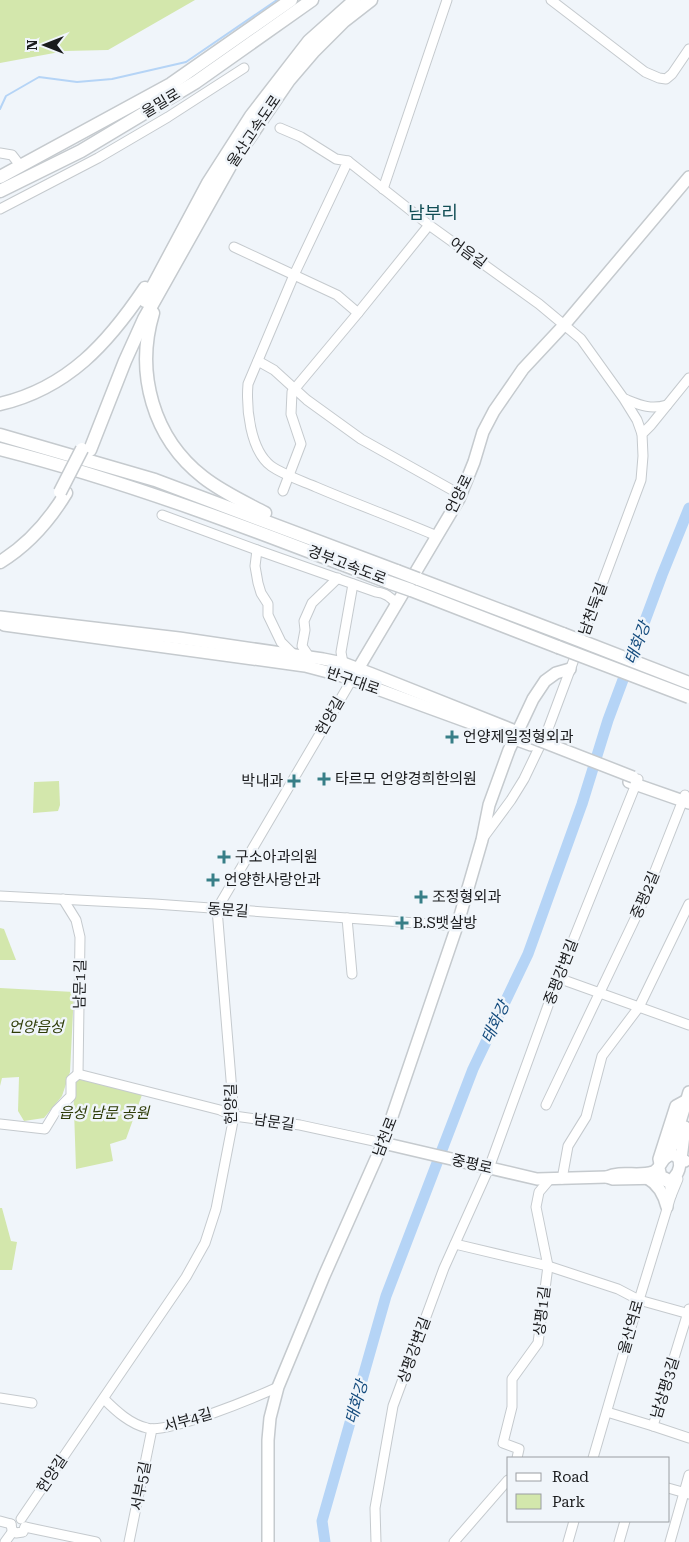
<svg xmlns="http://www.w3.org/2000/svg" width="689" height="1542" font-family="'Roboto Serif','Noto Sans KR',serif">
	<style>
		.green { fill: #d3e7ac }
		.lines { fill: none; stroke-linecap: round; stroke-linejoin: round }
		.stream { stroke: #b5d4f6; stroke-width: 2 }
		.river { stroke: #b5d4f6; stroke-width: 11 }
		.minor-casing { stroke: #c5cace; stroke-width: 11 }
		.major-casing { stroke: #c5cace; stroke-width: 14 }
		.highway-casing { stroke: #c5cace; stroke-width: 15 }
		.minor { stroke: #fff; stroke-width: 9 }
		.major { stroke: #fff; stroke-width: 11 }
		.highway { stroke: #fff; stroke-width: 12 }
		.major-bridge-casing { stroke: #c5cace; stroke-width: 14; stroke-linecap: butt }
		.highway-bridge-casing { stroke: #c5cace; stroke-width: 15; stroke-linecap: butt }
		.major-bridge { stroke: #fff; stroke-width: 11 }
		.highway-bridge { stroke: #fff; stroke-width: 12 }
		.poi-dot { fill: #377e87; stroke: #f0f5fa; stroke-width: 2 }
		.labels { text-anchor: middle; stroke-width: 5; stroke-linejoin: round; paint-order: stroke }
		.street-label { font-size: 15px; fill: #1a1b1d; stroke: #f0f5fa }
		.poi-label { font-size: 15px; fill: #1a1b1d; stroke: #f0f5fa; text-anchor: start }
		.park-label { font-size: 15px; font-style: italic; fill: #2e3c07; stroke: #f0f5fa }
		.water-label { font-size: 16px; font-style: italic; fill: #154c7e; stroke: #f0f5fa }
		.quarter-label { font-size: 18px; fill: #114e55; stroke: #f0f5fa }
	</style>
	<rect width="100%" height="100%" fill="#f0f5fa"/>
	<g class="green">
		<path d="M0,0h195l-87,50 -43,1 -65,12z"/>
		<path d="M59,781l1,24 -2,6 -25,2 1,-31z"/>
		<path d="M0,928l4,1 12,31h-16z"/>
		<path d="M0,988l74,4 -4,80 -8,24 -18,22 -20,3 -6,-10 1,-34 -17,1 -2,8z"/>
		<path d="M80,1077l63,15 -17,47 -16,5 3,17 -37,8 -3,-88z"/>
		<path d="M0,1208h2l9,33 6,1 -5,28h-12z"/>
	</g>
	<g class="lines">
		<path class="stream" d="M0,109l6,-13 33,-19 38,5 35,-3 74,-17 91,-62"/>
		<path class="river" d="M325,1542l-3,-21 64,-225 87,-227 55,-115 54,-150 26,-84 54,-145 27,-67"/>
		<g class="minor-casing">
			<g id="minor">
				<path d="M551,0l94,72 14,6 7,1 6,-5 17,-25"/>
				<path d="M280,128l21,9 35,22 12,2 -54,114 -46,109c-2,24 2,66 23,82 13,9 31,15 45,21 40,17 81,32 121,49"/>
				<path d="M0,153l12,2 7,9"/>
				<path d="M348,161l81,64 110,79 42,35 43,60 13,21 5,14"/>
				<path d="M383,189l64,-189"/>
				<path d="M0,209l98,-51 70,-41 76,-49"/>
				<path d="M234,247l103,48 21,18"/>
				<path d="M258,361l16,9 33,30 54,39 100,56"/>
				<path d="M625,399c15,6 25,11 42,6"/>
				<path d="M283,491l18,-47 -10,-30 1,-22 66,-79 71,-88"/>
				<path d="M162,515l95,35"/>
				<path d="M293,654l-12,-12 -13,-27v-11l-7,-11 -3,-10 -3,-17 2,-16 119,42c10,1 14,5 21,12"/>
				<path d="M308,655l-6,-9 3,-16 -1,-9 8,-18 26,-25"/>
				<path d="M343,663l-2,-11 12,-68"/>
				<path d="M483,838l28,-38 13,-21 24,-50 93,-249 2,-24 -1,-22 9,-9 38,-47"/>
				<path d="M0,896l155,8 302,22"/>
				<path d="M63,899l13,21 4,17 -2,137"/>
				<path d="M347,918l5,56"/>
				<path d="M558,978l131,47"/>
				<path d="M78,1074l142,36 14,6 66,9 83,18"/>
				<path d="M546,1105l96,-201 43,-109"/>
				<path d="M0,1124l45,5 11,-18 15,-15v-16l7,-6"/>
				<path d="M562,1179l6,-33 18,-29 16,-61 37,-49 50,-103"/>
				<path d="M669,1180l2,16 7,-17"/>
				<path d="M455,1244l93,22 70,23 21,11 50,14"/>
				<path d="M689,1309l-36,117 36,12"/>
				<path d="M0,1398l32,5"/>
				<path d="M104,1399c12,12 26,25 43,29 21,6 109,-31 131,-41"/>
				<path d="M607,1412l46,14"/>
				<path d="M517,1458l2,-9 -16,-6 9,-36v-28l26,-36 10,-77 -12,-59 3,-15 11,-13"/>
				<path d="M593,1458l46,-158 32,-104"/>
				<path d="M668,1488l21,6"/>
				<path d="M21,1519l165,-242 19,-34 11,-34 18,-93 -17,-207 137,-233"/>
				<path d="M0,1521l11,3"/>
				<path d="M11,1524l1,6 4,3 7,-1 2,-5"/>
				<path d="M25,1527l71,15"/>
				<path d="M5,1542l8,-11"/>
				<path d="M129,1542l23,-113"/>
				<path d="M376,1542l-1,-34 18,-102 51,-138 45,-100 69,-190 80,-199"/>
				<path d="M454,1542l54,-62"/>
				<path d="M568,1542l6,-21"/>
				<path d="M619,1542l6,-21"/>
				<path d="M670,1542l19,-67"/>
			</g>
		</g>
		<g class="major-casing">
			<g id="major">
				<path d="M0,617l179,21 144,21 20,4 29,11 161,64"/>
				<path d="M4,625l301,41 34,9 192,70"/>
				<path d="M358,669l101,-170 15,-37 9,-30 11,-21 29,-42 42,-45 124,-147"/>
				<path d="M629,782l60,21"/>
				<path d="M685,1127l-4,32 4,2"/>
				<path d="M383,1143l154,36 70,-2"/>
				<path d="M667,1157l7,-15 15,-50"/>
				<path d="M660,1164l-1,-5 17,-53 11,-6"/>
				<path d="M659,1168c5,31 30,-2 17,-12 -14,-5 -13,12 -23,16 -15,5 -32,-2 -46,5l6,2 52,-1"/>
				<path d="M647,1178c11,6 17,17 20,29"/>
				<path d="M268,1542v-102l2,-22 8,-31 46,-111 59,-133 74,-217 25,-86 7,-35 20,-55 24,-51 12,-18 11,-8 14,-4"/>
			</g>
		</g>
		<g class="highway-casing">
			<g id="highway">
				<path d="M0,177l171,-93 120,-84"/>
				<path d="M0,191l81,-40 115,-69 116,-82"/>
				<path d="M145,301l63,-118 43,-67 58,-75 46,-41"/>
				<path d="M153,313c-18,60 0,125 50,164 19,15 41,25 62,36"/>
				<path d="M0,404c68,-16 108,-61 145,-116"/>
				<path d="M0,435l155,45 242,91"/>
				<path d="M0,449c134,34 262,84 391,134"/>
				<path d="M90,450l35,-89 19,-42 86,-153 59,-86 24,-28 31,-31 27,-21"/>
				<path d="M0,562c28,-17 49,-41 66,-69"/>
				<path d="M418,579l145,55"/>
				<path d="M411,590l147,57"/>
			</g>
		</g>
		<use href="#minor" class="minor"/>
		<use href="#major" class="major"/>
		<use href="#highway" class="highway"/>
		<g class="major-bridge-casing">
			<path id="major-bridge" d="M533,738l100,39"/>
		</g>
		<g class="highway-bridge-casing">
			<g id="highway-bridge">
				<path d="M60,492l22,-43"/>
				<path d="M397,571l21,8"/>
				<path d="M391,583l20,7"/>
				<path d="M563,634l126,49"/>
				<path d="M558,647l131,50"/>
			</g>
		</g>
		<use href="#major-bridge" class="major-bridge"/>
		<use href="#highway-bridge" class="highway-bridge"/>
	</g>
	<g class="poi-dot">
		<path d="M449.5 729.5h5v5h5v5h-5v5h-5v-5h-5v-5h5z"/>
		<path d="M321.5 771.5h5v5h5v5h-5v5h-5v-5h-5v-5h5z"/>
		<path d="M291.5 773.5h5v5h5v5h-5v5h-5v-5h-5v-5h5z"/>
		<path d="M221.5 849.5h5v5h5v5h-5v5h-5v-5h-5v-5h5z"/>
		<path d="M210.5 872.5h5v5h5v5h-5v5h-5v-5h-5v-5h5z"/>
		<path d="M418.5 889.5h5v5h5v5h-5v5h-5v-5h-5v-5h5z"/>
		<path d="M399.5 915.5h5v5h5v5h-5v5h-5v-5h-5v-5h5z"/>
	</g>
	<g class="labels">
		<g class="street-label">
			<text transform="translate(161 103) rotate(-31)" y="5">울밀로</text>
			<text transform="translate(254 131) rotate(-56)" y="5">울산고속도로</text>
			<text transform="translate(468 253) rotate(36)" y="5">어음길</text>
			<text transform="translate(459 494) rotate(-64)" y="5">언양로</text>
			<text transform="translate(347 565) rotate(21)" y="5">경부고속도로</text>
			<text transform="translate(593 609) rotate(-70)" y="5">남천둑길</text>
			<text transform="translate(353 681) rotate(19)" y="5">반구대로</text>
			<text transform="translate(330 716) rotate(-60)" y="5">헌양길</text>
			<text transform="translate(645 895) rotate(-67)" y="5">중평2길</text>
			<text transform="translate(228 910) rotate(4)" y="5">동문길</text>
			<text transform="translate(561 972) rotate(-69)" y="5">중평강변길</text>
			<text transform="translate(80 984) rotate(-89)" y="5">남문1길</text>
			<text transform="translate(231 1104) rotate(-91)" y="5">헌양길</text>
			<text transform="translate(274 1122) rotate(8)" y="5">남문길</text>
			<text transform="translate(385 1137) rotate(-69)" y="5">남천로</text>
			<text transform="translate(472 1164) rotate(13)" y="5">중평로</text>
			<text transform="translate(542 1311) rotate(-83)" y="5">상평1길</text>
			<text transform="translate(631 1327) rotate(-74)" y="5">울산역로</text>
			<text transform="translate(414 1350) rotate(-70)" y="5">상평강변길</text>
			<text transform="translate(665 1388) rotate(-73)" y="5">남상평3길</text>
			<text transform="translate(188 1420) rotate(-16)" y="5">서부4길</text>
			<text transform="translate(52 1474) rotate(-56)" y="5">헌양길</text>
			<text transform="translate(141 1486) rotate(-79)" y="5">서부5길</text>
		</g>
		<g class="poi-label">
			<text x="463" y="742">언양제일정형외과</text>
			<text x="335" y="784">타르모 언양경희한의원</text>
			<text x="283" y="786" text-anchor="end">박내과</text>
			<text x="235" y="862">구소아과의원</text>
			<text x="224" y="885">언양한사랑안과</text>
			<text x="432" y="902">조정형외과</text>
			<text x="413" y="928">B.S뱃살방</text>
		</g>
		<g class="park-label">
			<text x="36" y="1032">언양읍성</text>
			<text x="104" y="1118">읍성 남문 공원</text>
		</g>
		<g class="water-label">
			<text transform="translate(637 643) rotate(-69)" y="6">태화강</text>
			<text transform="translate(495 1022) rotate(-65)" y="6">태화강</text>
			<text transform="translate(356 1402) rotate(-74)" y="6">태화강</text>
		</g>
		<g class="quarter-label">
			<text x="433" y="219">남부리</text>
		</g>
	</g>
	<rect x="507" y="1457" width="162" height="65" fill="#f0f5fa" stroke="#9a9ea2"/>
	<rect x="516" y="1473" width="25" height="8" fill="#ffffff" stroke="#9a9ea2"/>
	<text x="552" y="1482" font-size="15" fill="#1a1b1d">Road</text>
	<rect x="516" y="1494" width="25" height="15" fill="#d3e7ac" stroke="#9a9ea2"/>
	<text x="552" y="1507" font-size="15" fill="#1a1b1d">Park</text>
	<g transform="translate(45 45) rotate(270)" stroke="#f0f5fa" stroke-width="4" paint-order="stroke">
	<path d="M0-4L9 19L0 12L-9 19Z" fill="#1a1b1d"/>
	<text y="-8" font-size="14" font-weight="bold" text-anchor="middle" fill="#1a1b1d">N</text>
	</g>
</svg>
